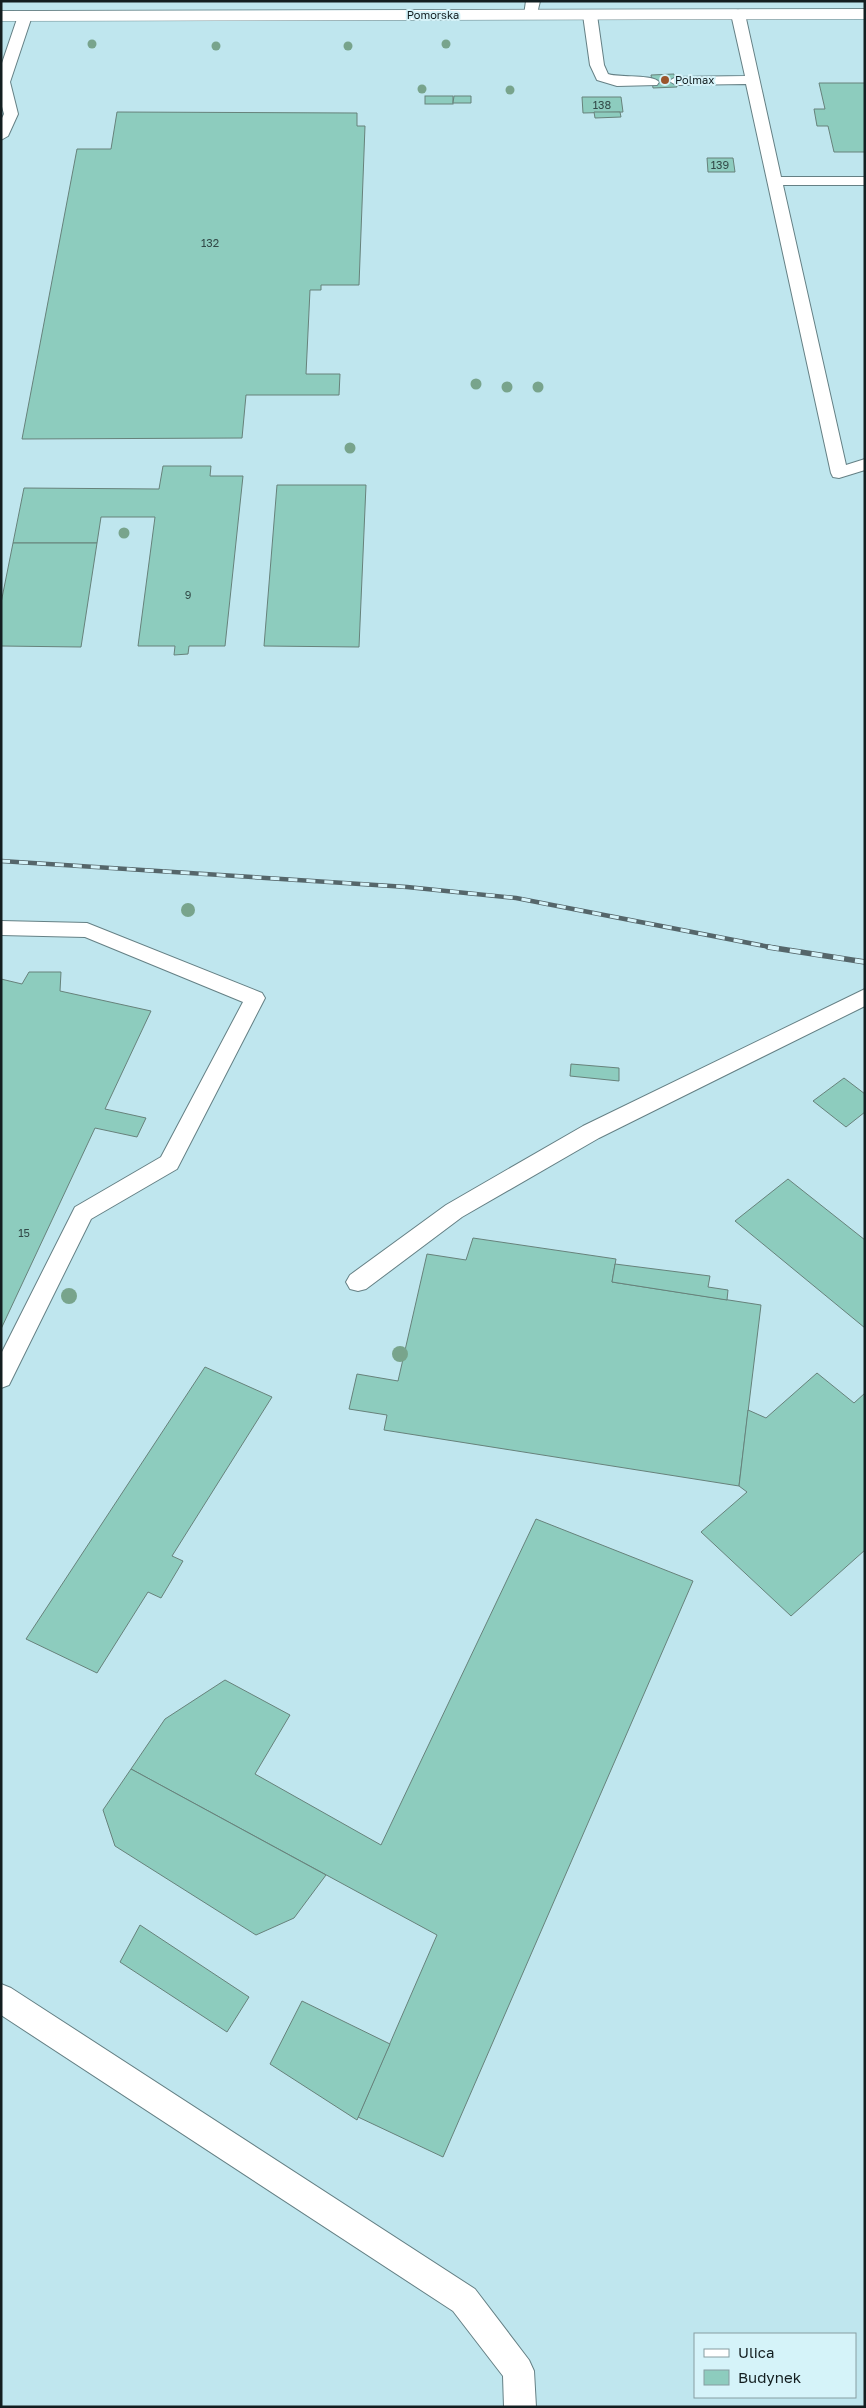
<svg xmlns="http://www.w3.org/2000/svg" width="866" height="2408" font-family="'Golos Text',sans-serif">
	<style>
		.built { fill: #bfe6ee; fill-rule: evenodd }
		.building { fill: #8dccbe; stroke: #67827b }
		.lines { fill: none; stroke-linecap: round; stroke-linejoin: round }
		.lane-casing { stroke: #658085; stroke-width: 2 }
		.secondary-casing { stroke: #658085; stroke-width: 1 }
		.lane { fill: #fff; fill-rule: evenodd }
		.secondary { fill: #fff; fill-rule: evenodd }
		.rail-far1-casing { stroke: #55666a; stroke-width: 4.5 }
		.rail-casing { stroke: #55666a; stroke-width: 5.5 }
		.rail-far1 { stroke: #d5f3f9; stroke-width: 3; stroke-dasharray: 9; stroke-linecap: butt }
		.rail { stroke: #d5f3f9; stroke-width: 4; stroke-dasharray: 11; stroke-linecap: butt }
		.tree { fill: #78a48c }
		.poi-dot { fill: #9b552c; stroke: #d5f3f9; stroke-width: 2 }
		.labels { text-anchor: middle; stroke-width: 4; stroke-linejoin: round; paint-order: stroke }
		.far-street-label { font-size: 11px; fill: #131e20; stroke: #d5f3f9 }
		.far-poi-label { font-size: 11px; fill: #131e20; stroke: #d5f3f9; text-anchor: start }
		.number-label { font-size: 11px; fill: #324a48 }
	</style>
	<rect width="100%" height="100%" fill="#d5f3f9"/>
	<path class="built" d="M1,1h864v2406h-864zM695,2334h160v63h-160z"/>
	<g class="building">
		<path d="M674,74l3,13 -24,1 -2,-13z"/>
		<path d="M819,83h46v69h-31l-6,-26h-11l-3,-17h11z"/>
		<rect x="425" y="96" width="28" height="8"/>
		<path d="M454,96h17v7h-18z"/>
		<path d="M582,97h39l2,15 -40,1z"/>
		<path d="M117,112l240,1v13h8l-6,159h-38v5h-11l-4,84h34l-1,21h-93l-4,43 -220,1 55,-290h34z"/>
		<path d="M594,112h26l1,5 -26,1z"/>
		<path d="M707,158h26l2,14h-27z"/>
		<path d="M163,466h48l-1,10h33l-18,170h-36l-1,8 -14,1 1,-9h-37l17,-129h-54l-4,26h-84l11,-55 135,1z"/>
		<path d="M277,485h89l-7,162 -95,-1z"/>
		<path d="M13,543h84l-16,104 -80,-1v-43z"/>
		<path d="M29,972h32l-1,19 91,20 -46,98 41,9 -9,19 -42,-9 -94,201v-350l21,5z"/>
		<path d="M571,1064l48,4v13l-49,-5z"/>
		<path d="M844,1078l21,16v18l-19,15 -33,-26z"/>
		<path d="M788,1179l77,61v88l-130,-107z"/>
		<path d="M473,1238l143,21 -4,23 149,23 -22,181 -355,-56 3,-15 -38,-6 8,-35 41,7 29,-127 39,6z"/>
		<path d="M615,1264l95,12 -2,11 20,3 -1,10 -115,-18z"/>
		<path d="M205,1367l67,30 -100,159 11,5 -22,37 -13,-6 -51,81 -71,-34z"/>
		<path d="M817,1373l37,30 11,-10v157l-74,66 -90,-84 46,-40 -8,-6 9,-76 18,8z"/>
		<path d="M536,1519l157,62 -250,576 -85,-40 79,-182 -306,-166 34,-50 60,-39 65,35 -35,59 126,71z"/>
		<path d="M131,1769l195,106 -32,43 -38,17 -141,-89 -12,-36z"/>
		<path d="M140,1925l109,72 -22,35 -107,-70z"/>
		<path d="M302,2001l88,43 -33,76 -87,-56z"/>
	</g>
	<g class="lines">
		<g class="lane-casing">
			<g id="lane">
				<path d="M526,1h14l-4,17h-10l-2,-3z"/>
				<path d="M738,10l7,4 36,163h84v8h-82l63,280 19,-6v11l-26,8 -6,-1 -2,-4 -85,-389 -70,1 -7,-4 7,-4 69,-1 -14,-62z"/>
				<path d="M590,11l7,4 7,50 4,9c12,4 45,0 51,8l-2,3 -40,1 -20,-6 -7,-15 -7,-50z"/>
				<path d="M25,12l7,4 -22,66 8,32 -10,22 -7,4v-20l3,-6 -3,-11v-37l17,-50z"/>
				<path d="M1,921l86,2 175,70 3,5 -88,171 -86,50 -82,166 -8,3v-34l74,-147 86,-50 82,-155 -158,-65 -84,-2z"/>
				<path d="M865,989v17l-266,132 -137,79 -96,72 -8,2 -8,-2 -4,-7 4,-7 96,-70 137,-79z"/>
				<path d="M1,1984l10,4 464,301 54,71 5,11 2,36h-32l-1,-31 -50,-65 -452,-296z"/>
			</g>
		</g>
		<g class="secondary-casing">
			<path id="secondary" d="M865,9v10l-864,2v-10z"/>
		</g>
		<use href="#lane" class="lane"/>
		<use href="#secondary" class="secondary"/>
		<g class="rail-far1-casing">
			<path id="rail-far1" d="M1,861l406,26 109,11 259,50"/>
		</g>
		<g class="rail-casing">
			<path id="rail" d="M768,947l97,15"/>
		</g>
		<use href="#rail-far1" class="rail-far1"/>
		<use href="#rail" class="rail"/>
	</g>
	<g class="tree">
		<circle cx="92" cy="44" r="4.5"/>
		<circle cx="446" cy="44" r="4.5"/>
		<circle cx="216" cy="46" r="4.5"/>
		<circle cx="348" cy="46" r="4.5"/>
		<circle cx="422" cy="89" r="4.5"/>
		<circle cx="510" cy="90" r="4.5"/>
		<circle cx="476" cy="384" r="5.5"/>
		<circle cx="507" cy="387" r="5.5"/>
		<circle cx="538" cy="387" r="5.5"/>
		<circle cx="350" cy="448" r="5.5"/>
		<circle cx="124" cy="533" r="5.5"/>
		<circle cx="188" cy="910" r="7"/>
		<circle cx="69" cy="1296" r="8"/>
		<circle cx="400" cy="1354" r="8"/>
	</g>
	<circle class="poi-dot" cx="665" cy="80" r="5"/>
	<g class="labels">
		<g class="far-street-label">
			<text x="433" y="19">Pomorska</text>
		</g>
		<g class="far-poi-label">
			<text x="675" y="84">Polmax</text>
		</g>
		<g class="number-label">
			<text x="602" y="109">138</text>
			<text x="720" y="169">139</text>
			<text x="210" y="247">132</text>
			<text x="188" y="599">9</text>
			<text x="24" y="1237">15</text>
		</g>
	</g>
	<rect width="866" height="2408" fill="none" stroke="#131e20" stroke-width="5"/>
	<rect x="694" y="2333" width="162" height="65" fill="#d5f3f9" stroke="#879ea2"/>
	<rect x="704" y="2349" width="25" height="8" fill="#ffffff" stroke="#879ea2"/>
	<text x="738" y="2358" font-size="15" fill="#131e20">Ulica</text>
	<rect x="704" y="2370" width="25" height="15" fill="#8dccbe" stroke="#879ea2"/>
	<text x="738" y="2383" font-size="15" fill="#131e20">Budynek</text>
</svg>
